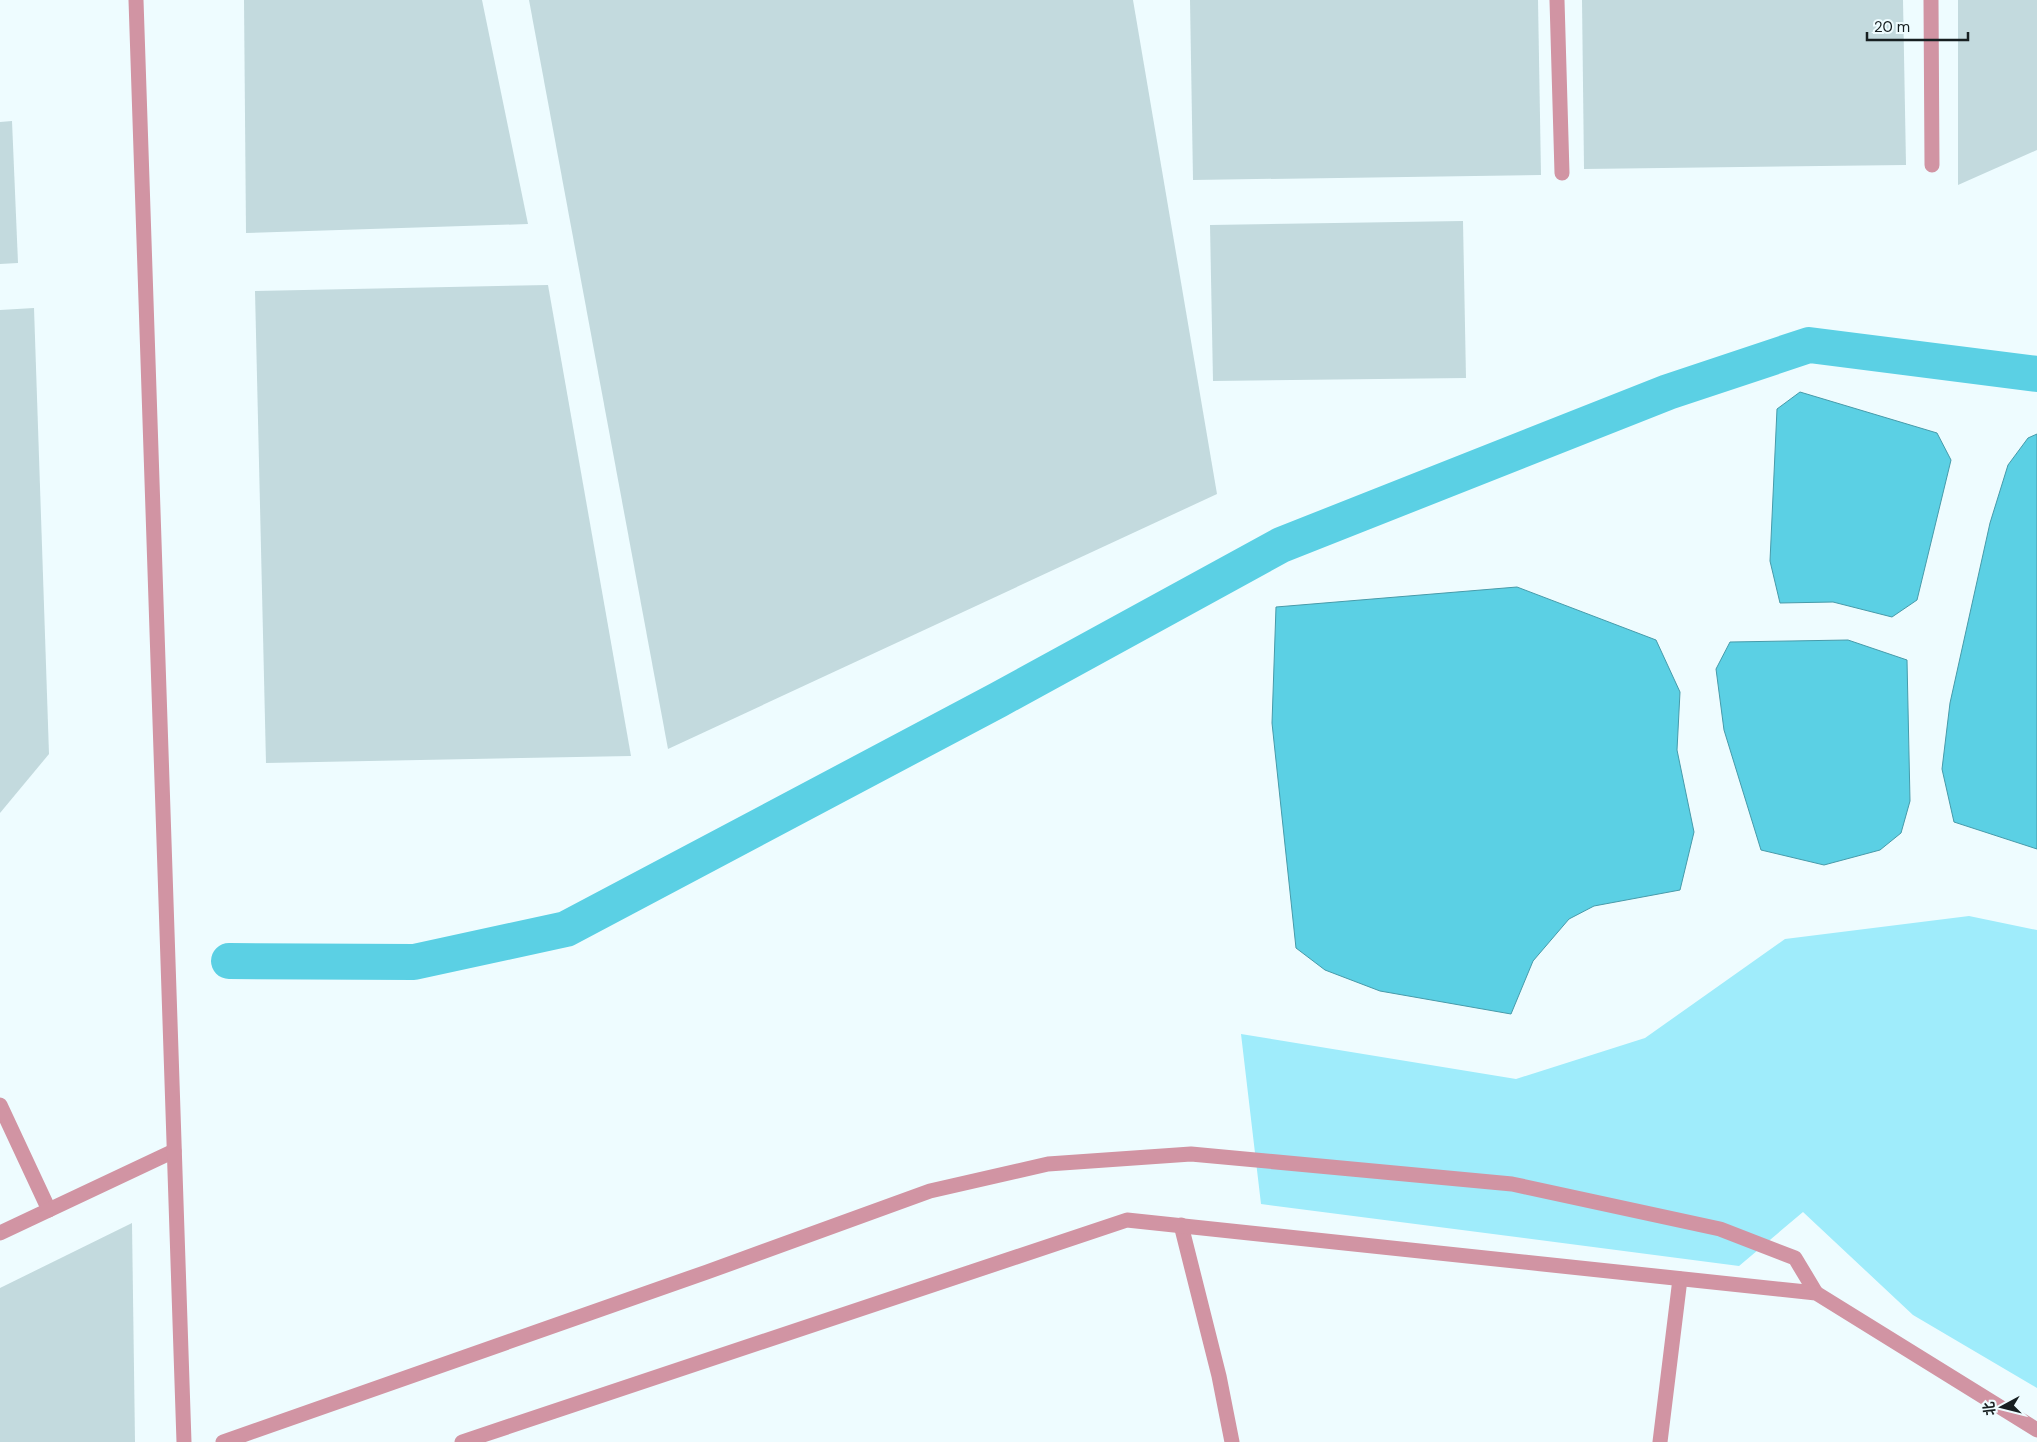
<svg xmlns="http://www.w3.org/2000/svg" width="2037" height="1442" font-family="'DM Sans','Noto Sans SC',sans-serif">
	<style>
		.green { fill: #9fecfb }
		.water { fill: #5bd0e4; stroke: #479baa }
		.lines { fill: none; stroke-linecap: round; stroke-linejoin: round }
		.canal { stroke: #5bd0e4; stroke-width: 36 }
		.building { fill: #c3dade }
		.lane { stroke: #d194a3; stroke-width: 15 }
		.street { stroke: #d194a3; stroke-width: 15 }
	</style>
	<rect width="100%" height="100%" fill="#eefcff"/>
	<path class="green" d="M1969,916l68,14v458l-124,-73 -110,-103 -64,54 -478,-62 -20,-170 275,45 129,-41 140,-99z"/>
	<g class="water">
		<path d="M1800,392l137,41 14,27 -34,140 -25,17 -59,-15 -53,1 -10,-42 7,-152z"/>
		<path d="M2037,434v415l-83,-27 -12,-53 8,-66 40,-180 18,-58 20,-27z"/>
		<path d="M1517,587l139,53 24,52 -3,58 17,82 -14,58 -86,16 -25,13 -36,42 -22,53 -131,-23 -55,-21 -29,-22 -24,-225 4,-116z"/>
		<path d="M1848,640l59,20 3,141 -9,32 -21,17 -56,15 -63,-15 -37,-120 -8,-61 14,-27z"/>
	</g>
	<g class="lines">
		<path class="canal" d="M229,961l185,1 152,-33 432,-229 283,-155 387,-153 141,-47 228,29"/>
	</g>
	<g class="building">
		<path d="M244,0h238l46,224 -282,9z"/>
		<path d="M529,0h604l84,494 -549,255z"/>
		<path d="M1190,0h348l3,175 -348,5z"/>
		<path d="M1582,0h321l3,165 -322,4z"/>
		<path d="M1958,0h79v150l-79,35z"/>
		<path d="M12,121l6,142 -18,1v-142z"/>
		<path d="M1463,221l3,157 -253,3 -3,-156z"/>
		<path d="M548,285l83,471 -365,7 -11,-472z"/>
		<path d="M34,308l15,446 -49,59v-503z"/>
		<path d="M132,1223l3,219h-135v-154z"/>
	</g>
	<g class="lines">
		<g class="lane">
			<path d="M1557,0l5,173"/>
			<path d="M1931,0l1,165"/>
			<path d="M0,1105l49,105"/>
			<path d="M0,1233l174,-82"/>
		</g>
		<g class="street">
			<path d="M136,0l48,1442"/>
			<path d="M1181,1225l38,151 13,66"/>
			<path d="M223,1442l484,-170 223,-81 118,-27 143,-10 321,30 208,45 75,29 21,35"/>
			<path d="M462,1442l665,-222 689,73 221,137"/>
			<path d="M1660,1442l20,-163"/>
		</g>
	</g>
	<g transform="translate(2002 1407) rotate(263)" stroke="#eefcff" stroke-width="4" paint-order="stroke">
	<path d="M0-4L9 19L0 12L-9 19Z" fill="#171f21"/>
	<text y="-8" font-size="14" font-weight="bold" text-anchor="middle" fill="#171f21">北</text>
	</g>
	<path d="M1867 32v8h101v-8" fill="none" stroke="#171f21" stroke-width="2.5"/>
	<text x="1874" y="32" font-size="15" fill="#171f21" stroke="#eefcff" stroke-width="4" paint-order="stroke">20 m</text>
</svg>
